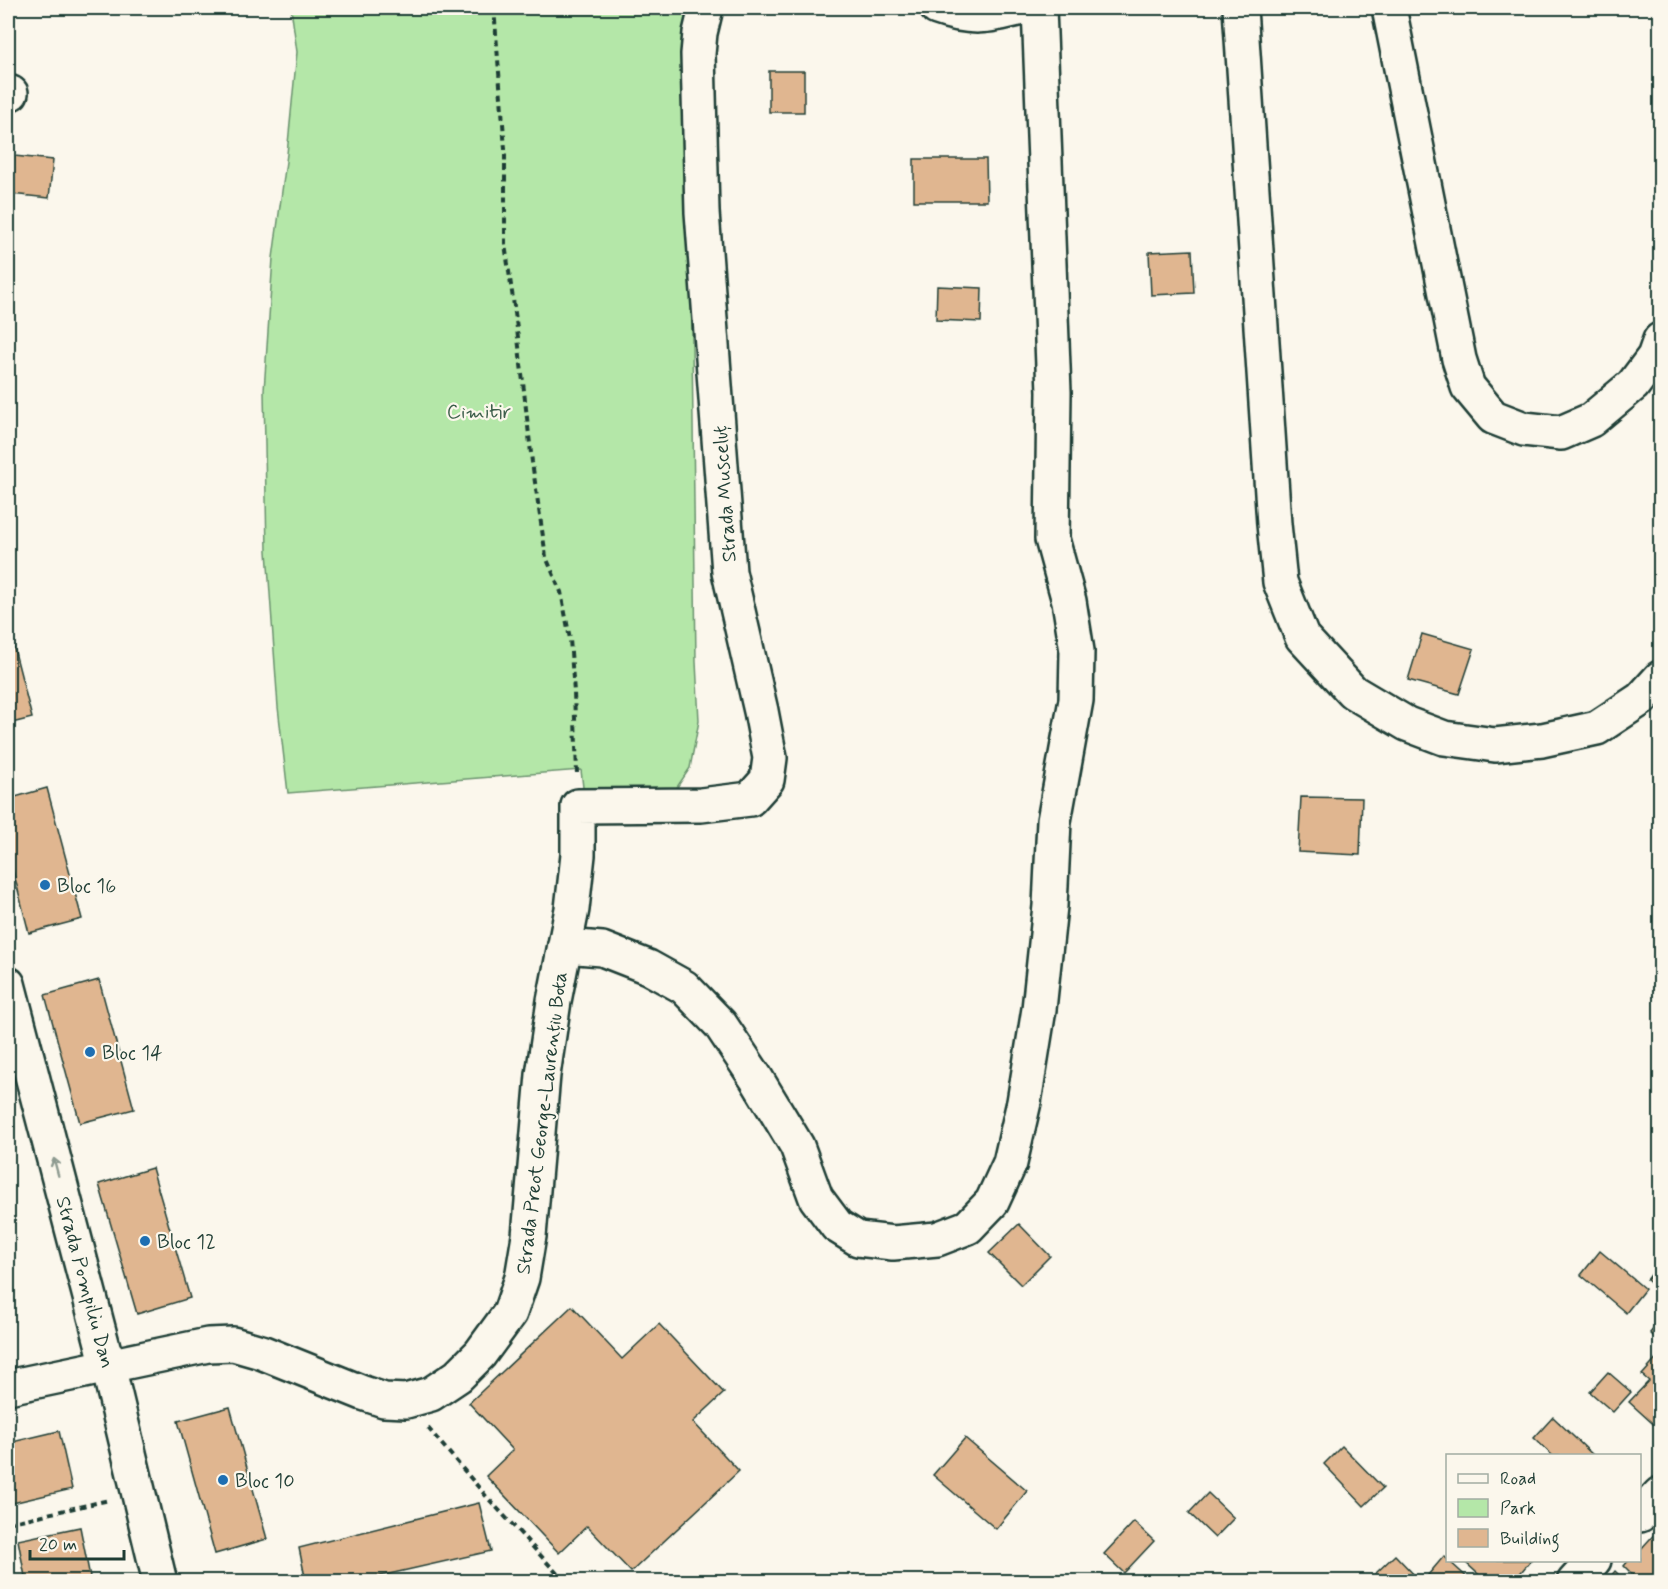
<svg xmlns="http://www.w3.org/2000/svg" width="1668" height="1589" font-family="Mynerve,sans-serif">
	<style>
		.green { fill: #b4e7a8; stroke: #6a926e; stroke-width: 1.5 }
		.building { fill: #e0b690; stroke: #1f3d34; stroke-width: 1.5 }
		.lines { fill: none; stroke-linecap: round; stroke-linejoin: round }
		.minor-casing { stroke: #1f3d34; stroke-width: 38 }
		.path { stroke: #1f3d34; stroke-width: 4; stroke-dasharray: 6 4.5; stroke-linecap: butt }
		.minor { stroke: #fbf7ec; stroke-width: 33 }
		.oneway { stroke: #8d9a90 }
		.poi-dot { fill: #1f6fb2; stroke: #fbf7ec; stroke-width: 2 }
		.labels { text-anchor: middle; stroke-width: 4.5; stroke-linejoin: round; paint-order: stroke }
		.park-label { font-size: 20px; fill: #3d5f4b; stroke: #fbf7ec }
		.street-label { font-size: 20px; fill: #1f3d34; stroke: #fbf7ec }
		.poi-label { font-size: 20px; fill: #1f3d34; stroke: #fbf7ec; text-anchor: start }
	</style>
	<rect width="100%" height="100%" fill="#fbf7ec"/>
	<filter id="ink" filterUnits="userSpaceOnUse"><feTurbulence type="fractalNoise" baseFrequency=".0167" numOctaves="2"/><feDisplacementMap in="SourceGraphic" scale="12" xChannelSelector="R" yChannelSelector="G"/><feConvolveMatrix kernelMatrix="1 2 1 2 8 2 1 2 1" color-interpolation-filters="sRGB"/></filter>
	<g filter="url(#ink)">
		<path class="green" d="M291,8h397l-4,38 -1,84 8,134 5,398 3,59 -9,47 -15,22 -91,6 -3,-26 -293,23 -10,-86 -11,-156 -3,-160 9,-133 14,-104 10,-102z"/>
		<g class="building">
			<rect x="769" y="71" width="35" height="41"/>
			<path d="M14,156l39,4 -4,38 -38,-4z"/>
			<path d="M914,159h72l1,42h-73z"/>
			<path d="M1192,250l2,43 -43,2 -2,-43z"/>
			<path d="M937,286l45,2 -1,34 -45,-2z"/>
			<path d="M8,625l24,93 -24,6z"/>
			<path d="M1422,634l52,15 -15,45 -51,-14z"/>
			<path d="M47,788l35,131 -53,14 -21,-82v-52z"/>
			<path d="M1301,797l61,1 -2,57 -62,-3z"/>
			<path d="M99,980l35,129 -54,14 -35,-128z"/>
			<path d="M152,1168l38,130 -53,16 -38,-130z"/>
			<path d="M1019,1224l31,32 -29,29 -32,-32z"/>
			<path d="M1600,1251l45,38 -19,24 -45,-38z"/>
			<path d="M1660,1263v28l-13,-11z"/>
			<path d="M572,1306l50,53 37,-35 65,69 -31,29 46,49 -108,101 -44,-46 -28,27 -73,-77 27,-26 -44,-47z"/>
			<path d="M1660,1321v21l-10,-9z"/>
			<path d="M1659,1356l1,1v73l-31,-28 20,-21 -7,-6z"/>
			<path d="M1608,1372l23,20 -18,20 -23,-20z"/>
			<path d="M230,1407l37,132 -52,15 -37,-133z"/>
			<path d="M1553,1417l41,39h-41l-19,-18z"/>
			<path d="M59,1431l13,58 -64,15v-61z"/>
			<path d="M965,1438l62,53 -31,38 -63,-54z"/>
			<path d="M1342,1446l41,42 -19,18 -40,-42z"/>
			<path d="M1208,1493l26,25 -19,20 -26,-25z"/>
			<path d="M479,1503l12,48 -137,31h-48l-7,-34z"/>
			<path d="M1134,1522l20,19 -30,32 -20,-19z"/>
			<path d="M80,1527l11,55h-65l-8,-42z"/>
			<path d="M1659,1529l1,1v52h-20l-16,-16 5,-6h11v-10z"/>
			<path d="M1395,1555l26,27h-38l-8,-8z"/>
			<path d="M1444,1556l4,4 24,22h-41l2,-2 -5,-5z"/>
			<path d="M1466,1560h65l-18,22h-26l-22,-20z"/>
			<path d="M1615,1571l11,11h-20z"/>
		</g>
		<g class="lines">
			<g class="minor-casing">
				<g id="minor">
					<path d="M937,8c33,12 51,9 85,0"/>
					<path d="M1240,8l34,516 6,58 22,55 51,55 54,32 37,14 51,7 47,-5 55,-12 44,-29 19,-21"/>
					<path d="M1389,8l70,351 9,28 25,30 31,12 37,4 30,-13 42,-35 21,-28 6,-17"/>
					<path d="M8,94l3,-1"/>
					<path d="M565,946l37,3 46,18 36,20 36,37 36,54 41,68 19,52 21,28 21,13 35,4 44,-4 31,-12 24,-25 18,-39 14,-61 15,-93 11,-103 4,-85 22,-121 1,-49 -8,-50 -17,-62 2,-147 -15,-384"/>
					<path d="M8,984l100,382 52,216"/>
					<path d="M8,1387l200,-42 25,-1 28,8 102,41 21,7 22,1 25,-7 27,-18 22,-22 30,-41 12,-35 7,-42 14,-161 11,-74 18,-92 6,-54v-49l123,-1 49,-6 17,-19 3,-22 -9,-47 -32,-139 -27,-360 -4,-158 2,-21 6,-25"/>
					<path d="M1640,1515l20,-21"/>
					<path d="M1574,1582l20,-22"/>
				</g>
			</g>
			<g class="path">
				<path d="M494,8l11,141v95l11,76 16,142 14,95 15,35 9,47 4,53 3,81"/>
				<path d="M428,1428l58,68 79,86"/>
				<path d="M8,1523l101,-23"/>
			</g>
			<use href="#minor" class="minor"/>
		</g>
		<defs><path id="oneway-shaft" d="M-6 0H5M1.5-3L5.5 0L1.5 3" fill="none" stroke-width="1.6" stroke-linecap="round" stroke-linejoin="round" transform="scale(1.5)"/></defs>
		<use class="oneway" href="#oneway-shaft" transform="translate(56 1167) rotate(-105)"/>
	</g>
	<g class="poi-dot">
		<circle cx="45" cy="885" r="6"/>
		<circle cx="90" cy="1052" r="6"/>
		<circle cx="145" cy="1241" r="6"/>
		<circle cx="223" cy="1480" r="6"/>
	</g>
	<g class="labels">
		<g class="park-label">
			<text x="479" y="418">Cimitir</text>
		</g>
		<g class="street-label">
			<text transform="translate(724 494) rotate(-94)" y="7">Strada Musceluț</text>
			<text transform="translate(541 1123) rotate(-83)" y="7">Strada Preot George-Laurențiu Bota</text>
			<text transform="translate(86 1282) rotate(75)" y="7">Strada Pompiliu Dan</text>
		</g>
		<g class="poi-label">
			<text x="57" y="892">Bloc 16</text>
			<text x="102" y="1059">Bloc 14</text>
			<text x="157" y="1248">Bloc 12</text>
			<text x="235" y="1487">Bloc 10</text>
		</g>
	</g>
	<rect width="1668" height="1589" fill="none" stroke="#fbf7ec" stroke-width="30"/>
	<rect x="15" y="15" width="1638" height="1559" fill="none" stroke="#1f3d34" stroke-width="2" filter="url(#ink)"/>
	<rect x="1446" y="1454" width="195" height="108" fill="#fbf7ec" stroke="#a3ada2" stroke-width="1.5"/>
	<rect x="1458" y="1474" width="30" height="9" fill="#fbf7ec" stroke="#a3ada2" stroke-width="1.5"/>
	<text x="1500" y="1484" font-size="18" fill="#1f3d34">Road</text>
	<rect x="1458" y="1499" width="30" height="18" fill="#b4e7a8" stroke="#a3ada2" stroke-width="1.5"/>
	<text x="1500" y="1514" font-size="18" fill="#1f3d34">Park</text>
	<rect x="1458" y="1529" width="30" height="18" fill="#e0b690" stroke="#a3ada2" stroke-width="1.5"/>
	<text x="1500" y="1544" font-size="18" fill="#1f3d34">Building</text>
	<path d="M30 1550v9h94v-9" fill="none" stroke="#1f3d34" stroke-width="3"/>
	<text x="39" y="1550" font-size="18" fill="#1f3d34" stroke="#fbf7ec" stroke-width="4.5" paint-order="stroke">20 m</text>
</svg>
